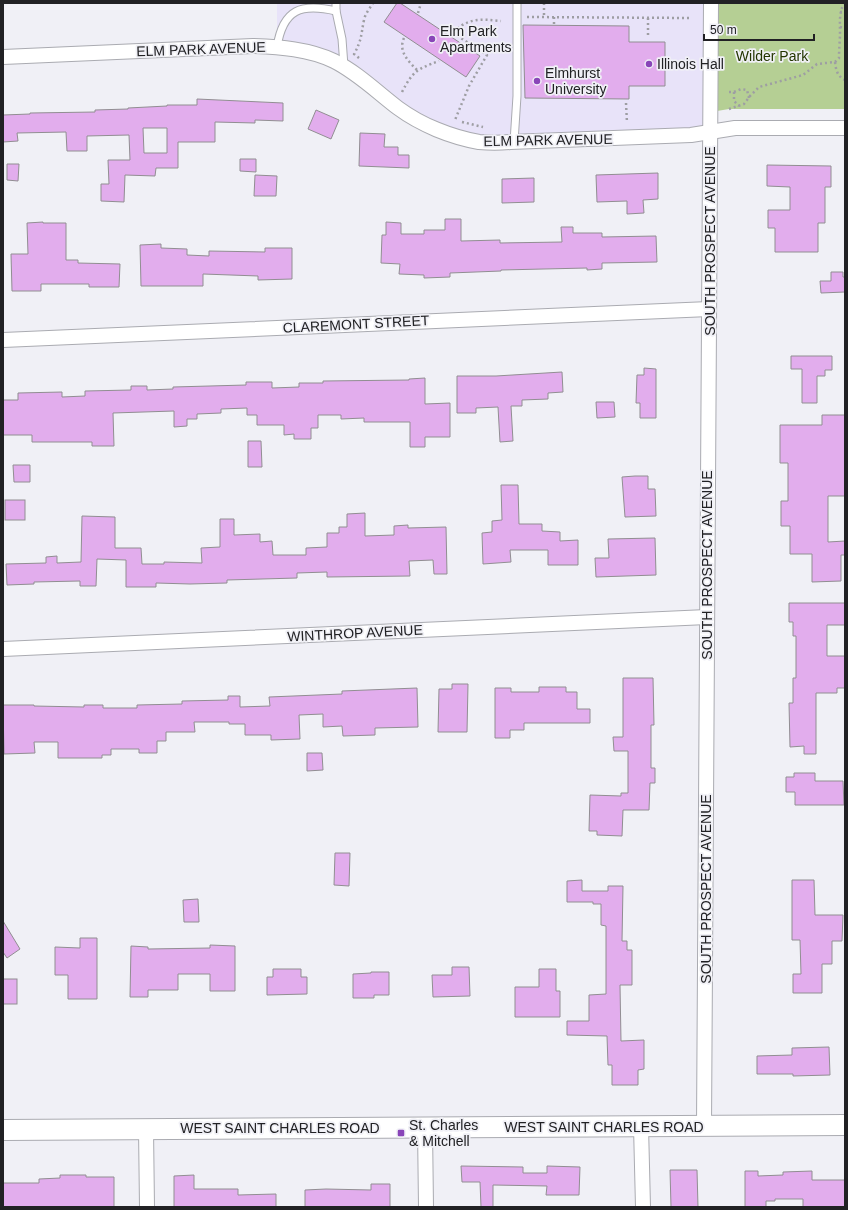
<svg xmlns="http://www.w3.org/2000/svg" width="848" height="1210" font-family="Arial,sans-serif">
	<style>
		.education { fill: #e8e3f9 }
		.green { fill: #b5cf94 }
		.building { fill: #e2aded; stroke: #918e92; fill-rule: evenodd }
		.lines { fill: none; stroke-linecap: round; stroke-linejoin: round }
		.lane-casing { stroke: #aaabb1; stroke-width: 9 }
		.street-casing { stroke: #aaabb1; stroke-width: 16 }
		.secondary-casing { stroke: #aaabb1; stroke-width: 22 }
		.path { stroke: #9e9ea3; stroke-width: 2.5; stroke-dasharray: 2 3; stroke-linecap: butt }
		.lane { stroke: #fff; stroke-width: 7 }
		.street { stroke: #fff; stroke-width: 14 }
		.secondary { stroke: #fff; stroke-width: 20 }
		.poi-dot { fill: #8945b8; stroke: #f0f0f6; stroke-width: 1.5 }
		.labels { text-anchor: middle; stroke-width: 3.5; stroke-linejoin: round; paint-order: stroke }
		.poi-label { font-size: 14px; fill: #212124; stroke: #f0f0f6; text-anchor: start }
		.street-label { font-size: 14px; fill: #212124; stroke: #f0f0f6 }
		.park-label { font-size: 14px; fill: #233500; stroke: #f0f0f6 }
	</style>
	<rect width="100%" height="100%" fill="#f0f0f6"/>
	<path class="education" d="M277,3h434l-1,129 -200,10 -67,-11 -95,-62 -71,-22z"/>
	<path class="green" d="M718,3h127v106h-116l-12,2z"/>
	<g class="building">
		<path d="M397,3h3l80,53 -14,21 -82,-55z"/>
		<path d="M523,25l106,1v16h36v44h-36v13l-104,-1z"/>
		<path d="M197,99l86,4v18l-28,-1v3l-40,-1v20h-37v26h-22l-1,8 -30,-1 -1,27 -23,-1v-17h8l-1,-24h22l-1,-25 -42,1v15h-20l-1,-19 -49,1 1,8 -15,1v-27l27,-1v-1l65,-1v-2l33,-1v-1l39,-2v-1h30zM143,128h24v25h-23z"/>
		<path d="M316,110l23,10 -8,19 -23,-10z"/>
		<path d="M360,133l25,1 -1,13h14v8h11v13l-50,-2z"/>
		<path d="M240,159h16v13l-16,-1z"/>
		<path d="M7,164h12l-1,17 -11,-1z"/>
		<path d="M767,165l64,1v21h-6v36h-7v29h-43v-24h-7v-18h22v-23l-23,-1z"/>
		<path d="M658,173v26l-15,1 1,13 -17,1v-13l-30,1 -1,-27z"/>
		<path d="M255,175l22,1 -1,20h-22z"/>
		<path d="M534,178v24l-32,1v-24z"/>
		<path d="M445,219h16v22l39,-1v3l62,-1 -1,-15h12v6h29v4l54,-1 1,26 -55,1v6l-15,1v-2l-86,2v1l-51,2v4l-26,1v-3l-25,-1 1,-10 -19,-1 1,-28h4v-13l15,1v11h23v-4h21z"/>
		<path d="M43,222v1h23v37h12v3l42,1 -1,23h-30v-3h-48v7h-29l-1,-37h17l-1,-31z"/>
		<path d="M161,244v4l26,1v6l22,1v-5l56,1v-4h27v31l-34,1v-4l-55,-2v12h-62l-1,-41z"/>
		<path d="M831,272h12v5h2v15l-24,1 -1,-12h11z"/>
		<path d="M791,356h41v14h-7v6h-8v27h-15v-34h-11z"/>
		<path d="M644,368l12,1v49h-16v-15h-4l1,-28h7z"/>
		<path d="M562,372l1,20 -15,1v6l-26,1v6h-11l2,35 -13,1 -2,-35 -22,1v5h-19v-37h39z"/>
		<path d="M425,378v26l25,-1v34h-25v10h-15v-25h-46v-4l-23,1v-4h-23v13h-7v11h-17v-5l-10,1v-10h-27v-10h-10v-7l-26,1v4l-24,1v5h-10v7l-13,1v-16l-61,2 1,33h-22v-4h-60v-7h-29v-35h15v-7l44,-1v5l23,-1v-5l46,-1v-4h16v4l26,-1v-2l73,-2v-3h26v6l27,-1v-4h24v-2l86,-1v-1z"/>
		<path d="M596,402h18l1,15 -18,1z"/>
		<path d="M822,415h23v81h-17v46l17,-1v14h-4v26l-29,1v-28h-22v-28h-9v-25h7v-38h-8v-38h42z"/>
		<path d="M248,441h13l1,26h-14z"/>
		<path d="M13,465h17v17h-16z"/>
		<path d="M635,476h13v13h7l1,27 -31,1 -3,-40z"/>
		<path d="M501,485h17l1,39h23v7l18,1v9l18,-1v25h-30v-15h-38l1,12 -28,2 -1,-31 10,-1v-11l10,-1z"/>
		<rect x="5" y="500" width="20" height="20"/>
		<path d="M365,513v23l29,-1v-9l14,-1v3l38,-1 1,47h-13l-1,-14 -24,1 1,15 -83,1v-5l-30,1v5l-70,2v3l-37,1 -34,-1v4h-30v-27l-29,-1 -1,27h-16v-5l-46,1v2l-27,1 -1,-21 40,-1v-6l11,-1v7l24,-1 1,-46 33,1v31h26l1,16h22v-2l38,1 -1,-15 19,-1v-28h14v16l26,-1v8l12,-1 1,14h33v-7l21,-1v-14h12v-6h8v-13z"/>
		<path d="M655,538l1,37 -60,2 -1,-19h14l-1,-19z"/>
		<path d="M789,603h56v22h-18v31h18v32h-8v5h-21v61h-12v-8l-14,1 -1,-44h4v-25h3v-42h-3v-14h-4z"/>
		<path d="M623,678h30l1,47h-3v43h4v15h-5l-1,27h-26l-1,26 -25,-1v-4h-8l1,-36 31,1v-3h7v-42h-14l-1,-14h10z"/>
		<path d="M452,684h16l-1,48h-29l1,-43h13z"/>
		<path d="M539,687h27v5h11v17h13v14h-66v7h-14v8h-15v-50h16v4h28z"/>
		<path d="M417,688l1,39 -43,1v7l-32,1 -1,-10 -19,1v-13l-24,1 1,24 -29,1v-5h-26v-11h-16v-2h-35l1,10h-29v9h-9v12h-18v-4h-28v6h-9v3h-44v-16h-24l1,11 -31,1 -1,-49h31v1l50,1v-2h19v3h34v-3l45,-1v-3l46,-1v-4h12v11l30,-1 -1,-9 73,-3v-3z"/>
		<path d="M307,753h15l1,17 -16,1z"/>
		<path d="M794,773h21v8h28l1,24h-49v-13h-9v-15h8z"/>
		<path d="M335,853h15l-1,33 -15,-1z"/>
		<path d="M582,880v11h26v-5h15l-1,55h5v9h5v35h-12l1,56 23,-1v29l-6,1v15h-26v-20h-4l-1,-29 -40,-1v-14h22v-26l17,-1v-68l-5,-1v-21h-8v-2h-26v-21z"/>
		<path d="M792,880h22l1,35h28l-1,26h-10v23h-10v29h-29v-19h8l-1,-34h-8z"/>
		<path d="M198,899l1,23h-15l-1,-22z"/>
		<path d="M3,921l17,28 -13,9 -4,-6z"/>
		<path d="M80,938h17v61h-29v-24h-13v-28l25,1z"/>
		<path d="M210,945l25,1v45h-25v-17h-32v16h-30v7h-18l1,-51 17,1v2l62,-1z"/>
		<path d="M452,967h17l1,29 -37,1 -1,-22h20z"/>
		<path d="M273,969h28v8h6v17l-40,1v-18h6z"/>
		<path d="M539,969h17v22h4v26h-45v-30h24z"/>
		<path d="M371,972h18v23h-15v3h-21v-24l18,-1z"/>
		<rect x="3" y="979" width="14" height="25"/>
		<path d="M829,1047l1,28 -37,1v-2h-36v-18l35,-1v-7z"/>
		<path d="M461,1166l62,1v6h24v-7l33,1 -1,28h-33l1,-9 -54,-1v22h-12l-1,-25h-18z"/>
		<path d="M670,1170h27l1,37h-27z"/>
		<path d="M745,1171h13v5l25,-1v-3l29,-1v9h33v27h-42v-8h-28v2h-9v6h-21z"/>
		<path d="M60,1175h26v2h28v30h-111v-24h36v-4l21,-1z"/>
		<path d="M194,1175v14h44v6l38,-1v13h-102v-31z"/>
		<path d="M371,1184h19v23h-85v-17l21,-1 45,1z"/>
	</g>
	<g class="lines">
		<g class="lane-casing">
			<g id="lane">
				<path d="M336,3v8l6,28 2,27"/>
				<path d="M277,47c6,-38 24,-44 59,-36"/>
				<path d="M514,142l3,-46v-93"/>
			</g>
		</g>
		<g class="street-casing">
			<g id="street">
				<path d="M3,57l250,-11c27,1 56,3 81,15 24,12 43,31 64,47 23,17 53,29 81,34 10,1 21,1 31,0l181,-7 44,-7h110"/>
				<path d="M3,340l706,-31"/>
				<path d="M3,649l704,-32"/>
				<path d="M641,1126l2,81"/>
				<path d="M704,1126l7,-1123"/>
				<path d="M425,1128l1,79"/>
				<path d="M146,1129l1,78"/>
			</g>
		</g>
		<g class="secondary-casing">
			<path id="secondary" d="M3,1130l842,-5"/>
		</g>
		<g class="path">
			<path d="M544,3v14"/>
			<path d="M840,12h5"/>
			<path d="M418,13l3,-10"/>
			<path d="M527,17l164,1"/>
			<path d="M648,18v18"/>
			<path d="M554,24v-7"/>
			<path d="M840,27l5,1"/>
			<path d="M453,33l34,22 -18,31 -14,34"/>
			<path d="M451,36c14,-19 30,-17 50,-15"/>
			<path d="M404,38c-6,13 4,23 13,32"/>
			<path d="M359,58l-5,-4c8,-14 7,-20 10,-34 1,-6 6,-12 9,-17"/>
			<path d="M835,62c1,8 2,14 10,18"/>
			<path d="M402,92c11,-21 15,-23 37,-31"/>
			<path d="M729,92h5v9l5,5"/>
			<path d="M734,92l7,-3 6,1 2,8"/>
			<path d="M626,103l1,20"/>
			<path d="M729,109l15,-5 6,-8 9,-9 44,-12 14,-11 18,-2 4,-4c0,-9 1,-18 1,-26 0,-11 -1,-19 4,-29"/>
			<path d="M462,122l21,5"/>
		</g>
		<use href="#lane" class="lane"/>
		<use href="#street" class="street"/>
		<use href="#secondary" class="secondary"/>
	</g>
	<g class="poi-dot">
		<circle cx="432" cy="39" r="4"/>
		<circle cx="649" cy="64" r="4"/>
		<circle cx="537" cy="81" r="4"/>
		<rect x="397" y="1129" width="8" height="8" rx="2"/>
	</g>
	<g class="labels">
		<g class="poi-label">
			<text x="440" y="36">Elm Park<tspan x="440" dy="16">Apartments</tspan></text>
			<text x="657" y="69">Illinois Hall</text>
			<text x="545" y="78">Elmhurst<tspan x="545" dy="16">University</tspan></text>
			<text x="409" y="1130">St. Charles<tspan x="409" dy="16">&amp; Mitchell</tspan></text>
		</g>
		<g class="street-label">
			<text transform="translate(201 49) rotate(-2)" y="5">ELM PARK AVENUE</text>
			<text transform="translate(548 140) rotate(-1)" y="5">ELM PARK AVENUE</text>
			<text transform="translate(710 241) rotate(-90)" y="5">SOUTH PROSPECT AVENUE</text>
			<text transform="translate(356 324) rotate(-3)" y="5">CLAREMONT STREET</text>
			<text transform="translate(707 565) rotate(-90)" y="5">SOUTH PROSPECT AVENUE</text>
			<text transform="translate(355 633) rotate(-3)" y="5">WINTHROP AVENUE</text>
			<text transform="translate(706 889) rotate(-90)" y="5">SOUTH PROSPECT AVENUE</text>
			<text x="604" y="1132">WEST SAINT CHARLES ROAD</text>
			<text x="280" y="1133">WEST SAINT CHARLES ROAD</text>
		</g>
		<g class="park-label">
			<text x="772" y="61">Wilder Park</text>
		</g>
	</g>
	<rect width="848" height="1210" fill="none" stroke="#212124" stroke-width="8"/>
	<path d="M704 34v6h110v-6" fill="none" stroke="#212124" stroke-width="2"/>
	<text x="710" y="34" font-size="12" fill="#212124" stroke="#f0f0f6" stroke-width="3" paint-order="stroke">50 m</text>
</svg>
